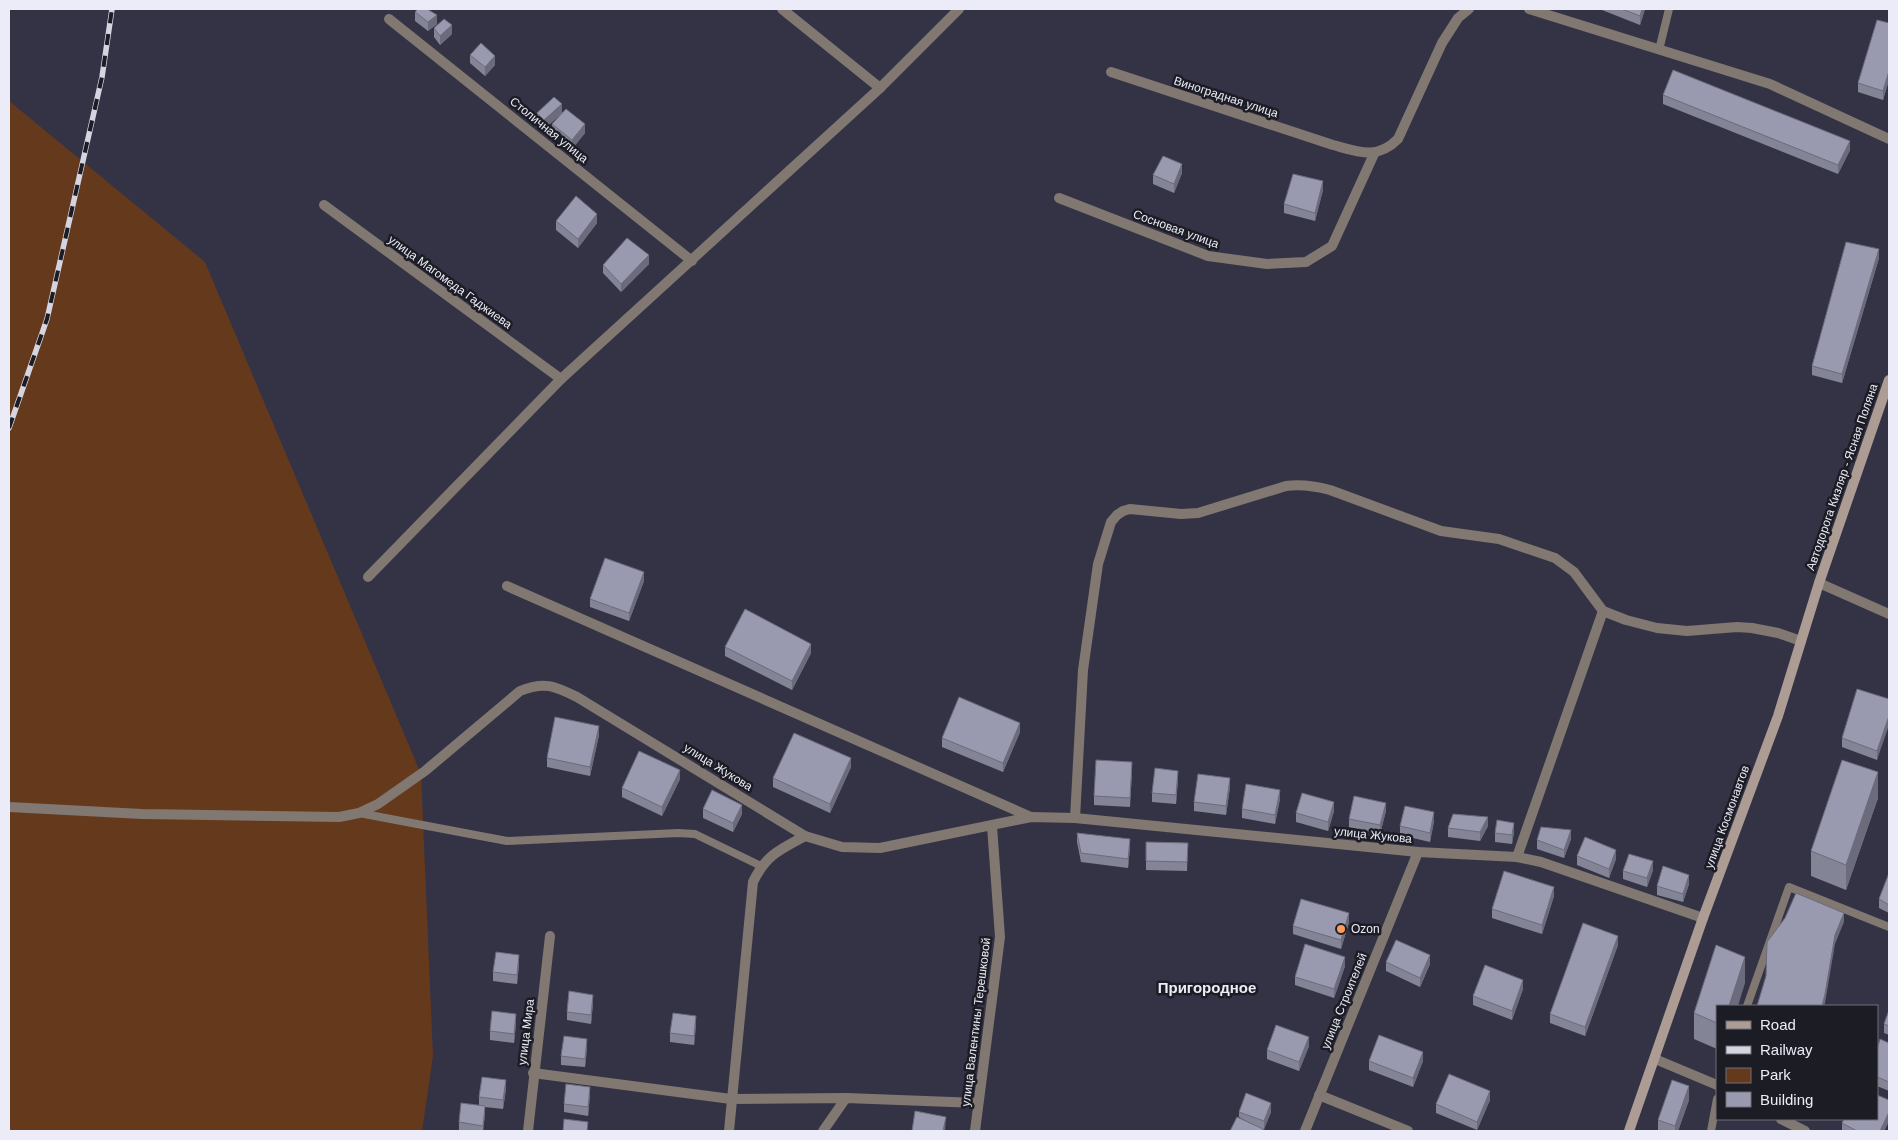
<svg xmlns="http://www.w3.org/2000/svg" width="1898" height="1140" font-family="Arial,sans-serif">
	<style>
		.green { fill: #65391c }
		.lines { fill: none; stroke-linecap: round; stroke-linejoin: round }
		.lane { stroke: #817872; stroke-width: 8 }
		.street { stroke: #817872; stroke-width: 10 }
		.secondary { stroke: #ac9c94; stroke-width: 10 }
		.rail-casing { stroke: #d5d5e2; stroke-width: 5.5 }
		.rail { stroke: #1c1c25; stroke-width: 4; stroke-dasharray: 11; stroke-linecap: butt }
		.wall { fill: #848497 }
		.shaded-wall { fill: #6b6b7b }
		.building { fill: #9999b0; stroke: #6b6b7b }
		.poi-dot { fill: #ff9b5a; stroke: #1c1c25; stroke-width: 2 }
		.labels { text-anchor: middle; stroke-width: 5; stroke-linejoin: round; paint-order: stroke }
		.street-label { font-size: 12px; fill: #ececf8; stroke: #1c1c25 }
		.poi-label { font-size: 12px; fill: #ececf8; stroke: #1c1c25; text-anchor: start }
		.quarter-label { font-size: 15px; font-weight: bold; fill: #ececf8; stroke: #1c1c25 }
	</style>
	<rect width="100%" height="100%" fill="#343346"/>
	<path class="green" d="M9,101l196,161 216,512 12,282 -11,75h-413z"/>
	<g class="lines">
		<g class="lane">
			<path d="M1659,50l10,-41"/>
			<path d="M359,813l148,28 171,-8 17,1 66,32"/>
			<path d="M1747,1006l42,-119 100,40"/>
			<path d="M1711,1131l6,-32"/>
		</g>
		<g class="street">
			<path d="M782,9l98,79"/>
			<path d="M1529,9l241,75 119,55"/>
			<path d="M389,19l303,242"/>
			<path d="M1111,72l222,73c26,7 44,15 65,-6l44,-96 16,-25 11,-9"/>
			<path d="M1059,198l149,58 59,8 39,-2 26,-16 42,-92"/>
			<path d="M324,205l237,174"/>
			<path d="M368,577l193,-198 319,-291 79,-79"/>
			<path d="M1819,583l70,31"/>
			<path d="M507,586l524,231"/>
			<path d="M9,807l133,7 197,3 20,-4 19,-9 47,-33 95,-80c24,-10 35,-5 57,6l228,139 37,11 38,1 151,-31 44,1 343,34 99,5 24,5 162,56"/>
			<path d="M1075,818l8,-148 15,-106 13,-42 6,-7 6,-4 7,-2 51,5 17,-1 88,-27c16,-2 29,0 44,4l111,41 58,8 56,19 19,14 29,39 23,9 31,8 30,3 50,-4 15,1 26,5 23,8"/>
			<path d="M1517,857l86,-246"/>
			<path d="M1655,1059l62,26"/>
			<path d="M533,1073l198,26 115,-1 132,5"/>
			<path d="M1319,1095l89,36"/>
			<path d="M1781,1119l24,12"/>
			<path d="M528,1131l22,-195"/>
			<path d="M729,1131l24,-249c13,-27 26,-32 52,-46"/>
			<path d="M823,1131l23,-33"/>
			<path d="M975,1131l25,-194 -8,-111"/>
			<path d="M1305,1131l113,-279"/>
		</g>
		<path class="secondary" d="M1629,1131l74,-213 75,-202 41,-133 70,-203"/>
		<g class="rail-casing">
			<path id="rail" d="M9,428l38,-109 55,-242 10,-68"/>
		</g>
		<use href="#rail" class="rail"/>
	</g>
	<g class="wall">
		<path d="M1602,9h43l-5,16 -38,-15z"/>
		<path d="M415,12l22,12 -9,7 -13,-10z"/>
		<path d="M1889,23v57l-6,20 -25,-8v-9z"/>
		<path d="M434,28l18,6 -12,11 -6,-8z"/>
		<path d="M470,55l25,10 -10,11 -15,-13z"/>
		<path d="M1663,95l187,55 -12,24 -175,-70z"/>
		<path d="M562,112l23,21 -13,16 -20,-16v-9l8,-9 -16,14 -7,-7v-9z"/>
		<path d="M1182,173l-8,20 -21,-9v-9z"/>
		<path d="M1323,190l-8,31 -31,-8v-9z"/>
		<path d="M556,221l41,2 -19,25 -22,-18z"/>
		<path d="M1879,258l-37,125 -30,-8v-9z"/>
		<path d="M649,264l-28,28 -18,-19v-8z"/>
		<path d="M644,581l-15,40 -39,-14v-8z"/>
		<path d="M725,647l86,6 -19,37 -67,-34z"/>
		<path d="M1889,699l-12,61 -35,-13v-9z"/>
		<path d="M1020,732l-17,40 -61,-25v-9z"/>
		<path d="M599,735l-9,41 -43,-9v-9z"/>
		<path d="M851,767l-21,46 -57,-26v-9z"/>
		<path d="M1132,771l-2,36 -36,-2v-9z"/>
		<path d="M680,779l-18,37 -40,-19v-9z"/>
		<path d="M1178,779l-2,25 -24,-2v-9z"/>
		<path d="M1230,787l-4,28 -32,-4v-9z"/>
		<path d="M1878,798l-32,92 -35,-14v-25z"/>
		<path d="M1280,799l-5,25 -33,-6v-9z"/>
		<path d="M703,809l39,5 -9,18 -30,-14z"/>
		<path d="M1334,811l-6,20 -32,-9v-9z"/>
		<path d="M1386,811l-6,23 -31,-7v-8z"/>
		<path d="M1434,821l-4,21 -30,-7v-9z"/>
		<path d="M1488,826l-8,15 -32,-4v-9z"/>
		<path d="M1514,832l-2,12 -17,-2v-9z"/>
		<path d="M1077,833l53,14 -2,21 -47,-6 -4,-20z"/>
		<path d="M1571,839l-7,19 -27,-9v-9z"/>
		<path d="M1146,842l42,1 -1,28 -41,-1z"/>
		<path d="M1577,856l39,3 -7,19 -32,-13z"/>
		<path d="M1653,870l-6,17 -24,-8v-8z"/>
		<path d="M1889,873v40l-10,-5v-9z"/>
		<path d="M1689,884l-6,18 -26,-7v-9z"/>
		<path d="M1554,896l-12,38 -50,-16v-9z"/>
		<path d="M1349,922l-8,27 -48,-15v-8z"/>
		<path d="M1618,945l-33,91 -35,-13v-9z"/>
		<path d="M1386,962l44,2 -10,23 -34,-16z"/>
		<path d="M519,964l-2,20 -24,-3v-9z"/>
		<path d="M1345,966l-11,32 -39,-13v-8z"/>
		<path d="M1745,983l-28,23v43l-23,-10v-26z"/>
		<path d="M1523,989l-11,31 -39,-15v-9z"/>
		<path d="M593,1003l-2,21 -24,-4v-8z"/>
		<path d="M1889,1010v25l-5,-2v-9z"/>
		<path d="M516,1023l-2,20 -24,-3v-9z"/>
		<path d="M696,1025l-2,20 -24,-3v-9z"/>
		<path d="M1889,1043v48l-12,-5v-37z"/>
		<path d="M1309,1046l-10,25 -32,-12v-9z"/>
		<path d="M587,1048l-2,19 -24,-2v-9z"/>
		<path d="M1369,1061h54l-10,26 -44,-17z"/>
		<path d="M506,1089l-3,20 -18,-2v7l-2,17h-24v-9l20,-17v-8z"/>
		<path d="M590,1095l-2,21 -24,-4v-8z"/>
		<path d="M1490,1100l-13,30 -41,-17v-9z"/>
		<path d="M1689,1100l-11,31h-20v-11z"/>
		<path d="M1889,1100v21l-5,10h-42v-8z"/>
		<path d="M1239,1112h32l-8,19 -24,-14z"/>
	</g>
	<g class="shaded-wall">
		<path d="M1642,9h3l-5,16v-9z"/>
		<path d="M437,15v9l-9,7v-9z"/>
		<path d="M452,25v9l-12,11v-9z"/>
		<path d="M495,56v9l-10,11v-9z"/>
		<path d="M1889,71v9l-6,20v-9z"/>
		<path d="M562,104v9l-18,16v-9z"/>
		<path d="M585,124v9l-13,16v-9z"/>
		<path d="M1850,141v9l-12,24v-9z"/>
		<path d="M1182,164v9l-8,20v-9z"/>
		<path d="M1323,181v9l-8,31v-8z"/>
		<path d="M597,214v9l-19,25v-9z"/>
		<path d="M1879,249v9l-37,125v-9z"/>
		<path d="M649,255v9l-28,28v-8z"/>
		<path d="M644,572v9l-15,40v-8z"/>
		<path d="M811,644v9l-19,37v-9z"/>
		<path d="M1889,716v9l-12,35v-9z"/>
		<path d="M1020,723v9l-17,40v-9z"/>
		<path d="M599,726v9l-9,41v-9z"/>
		<path d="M851,758v9l-21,46v-9z"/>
		<path d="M680,770v9l-18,37v-9z"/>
		<path d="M1178,771v8l-2,25v-9z"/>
		<path d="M1878,772v26l-32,92v-25z"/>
		<path d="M1230,778v9l-4,28v-9z"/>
		<path d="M1280,790v9l-5,25v-9z"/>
		<path d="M1334,802v9l-6,20v-9z"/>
		<path d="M1386,803v8l-6,23v-9z"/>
		<path d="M742,805v9l-9,18v-9z"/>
		<path d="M1434,812v9l-4,21v-9z"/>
		<path d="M1488,817v9l-8,15v-9z"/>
		<path d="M1514,823v9l-2,12v-9z"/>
		<path d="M1571,830v9l-7,19v-8z"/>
		<path d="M1130,839v8l-2,21v-9z"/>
		<path d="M1616,850v9l-7,19v-9z"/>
		<path d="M1653,861v9l-6,17v-9z"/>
		<path d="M1689,875v9l-6,18v-8z"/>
		<path d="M1554,887v9l-12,38v-9z"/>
		<path d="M1349,913v9l-8,27v-9z"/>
		<path d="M1844,913v9l-9,22 -10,59 -1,3h-2l13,-71z"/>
		<path d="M1618,936v9l-33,91v-9z"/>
		<path d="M519,955v9l-2,20v-9z"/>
		<path d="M1430,955v9l-10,23v-9z"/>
		<path d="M1345,957v9l-11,32v-9z"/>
		<path d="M1745,957v26l-7,23h-9z"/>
		<path d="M1523,980v9l-11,31v-9z"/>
		<path d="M593,995v8l-2,21v-9z"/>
		<path d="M516,1014v9l-2,20v-9z"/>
		<path d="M696,1016v9l-2,20v-9z"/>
		<path d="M1309,1037v9l-10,25v-9z"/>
		<path d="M587,1039v9l-2,19v-8z"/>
		<path d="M1423,1052v9l-10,26v-9z"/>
		<path d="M506,1080v9l-3,20v-9z"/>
		<path d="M1689,1086v14l-11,31h-3v-5z"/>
		<path d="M590,1087v8l-2,21v-9z"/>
		<path d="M1490,1091v9l-13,30v-8z"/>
		<path d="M1271,1103v9l-7,18v-9z"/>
		<path d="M485,1106v8l-2,17v-5z"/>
		<path d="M1889,1112v9l-5,10h-4z"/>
		<path d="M946,1117l-1,14h-2z"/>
	</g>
	<g class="building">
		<path d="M418,9h9l10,6 -9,7 -13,-10z"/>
		<path d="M1622,9h20l-2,7z"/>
		<path d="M444,19l8,6 -12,11 -6,-8z"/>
		<path d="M1877,20l12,3v48l-6,20 -25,-8z"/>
		<path d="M481,43l14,13 -10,11 -15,-12z"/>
		<path d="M1673,70l177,71 -12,24 -175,-70z"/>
		<path d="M554,97l8,7 -18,16 -7,-7z"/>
		<path d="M566,109l19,15 -13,16 -20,-16z"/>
		<path d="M1163,156l19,8 -8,20 -21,-9z"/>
		<path d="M1293,174l30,7 -8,32 -31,-9z"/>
		<path d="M576,196l21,18 -19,25 -22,-18z"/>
		<path d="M627,238l22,17 -28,29 -18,-19z"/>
		<path d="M1846,242l33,7 -37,125 -30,-8z"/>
		<path d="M605,558l39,14 -15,41 -39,-14z"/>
		<path d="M745,609l66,35 -19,37 -67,-34z"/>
		<path d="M1857,689l32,10v17l-12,35 -35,-13z"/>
		<path d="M959,697l61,26 -17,40 -61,-25z"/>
		<path d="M555,717l44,9 -9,41 -43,-9z"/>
		<path d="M794,733l57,25 -21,46 -57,-26z"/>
		<path d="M639,751l41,19 -18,37 -40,-19z"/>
		<path d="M1096,760l36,2 -2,36 -36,-2z"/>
		<path d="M1842,760l36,12 -32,93 -35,-14z"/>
		<path d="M1155,768l23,3 -2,24 -24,-2z"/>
		<path d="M1198,774l32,4 -4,28 -32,-4z"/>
		<path d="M1246,784l34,6 -5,25 -33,-6z"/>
		<path d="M712,790l30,15 -9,18 -30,-14z"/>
		<path d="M1302,793l32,9 -6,20 -32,-9z"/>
		<path d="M1354,796l32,7 -6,22 -31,-6z"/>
		<path d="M1405,806l29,6 -4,21 -30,-7z"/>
		<path d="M1453,814l35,3 -8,15 -32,-4z"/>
		<path d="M1497,820l17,3 -2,12 -17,-2z"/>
		<path d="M1541,827l30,3 -7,20 -27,-10z"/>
		<path d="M1077,833l53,6 -2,20 -47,-6z"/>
		<path d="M1585,837l31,13 -7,19 -32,-13z"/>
		<path d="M1146,842l42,1 -1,19 -41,-1z"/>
		<path d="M1629,854l24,7 -6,17 -24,-7z"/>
		<path d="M1663,866l26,9 -6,19 -26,-8z"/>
		<path d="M1504,871l50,16 -12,38 -50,-16z"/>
		<path d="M1889,873v32l-10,-6z"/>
		<path d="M1796,893l48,20 -9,22 -10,59 -3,12h-65l9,-30 1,-34 18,-24z"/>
		<path d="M1301,899l48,14 -8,27 -48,-14z"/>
		<path d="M1583,923l35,13 -33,91 -35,-13z"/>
		<path d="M1396,940l34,15 -10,23 -34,-16z"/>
		<path d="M1305,944l40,13 -11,32 -39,-12z"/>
		<path d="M1716,945l29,12 -16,49h-12v17l-23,-10z"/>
		<path d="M496,952l23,3 -2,20 -24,-3z"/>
		<path d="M1485,965l38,15 -11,31 -39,-15z"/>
		<path d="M569,991l24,4 -2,20 -24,-3z"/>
		<path d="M1889,1010v16l-5,-2z"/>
		<path d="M492,1011l24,3 -2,20 -24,-3z"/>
		<path d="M673,1013l23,3 -2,20 -24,-3z"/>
		<path d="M1276,1025l33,12 -10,25 -32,-12z"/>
		<path d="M1379,1035l44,17 -10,26 -44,-17z"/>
		<path d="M564,1036l23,3 -2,20 -24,-3z"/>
		<path d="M1880,1039l9,4v39l-12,-5v-28z"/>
		<path d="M1449,1074l41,17 -13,31 -41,-18z"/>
		<path d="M482,1077l24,3 -3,20 -24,-3z"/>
		<path d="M1672,1080l17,6 -14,40 -17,-6z"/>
		<path d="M566,1084l24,3 -2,20 -24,-3z"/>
		<path d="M1246,1093l25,10 -7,18 -25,-9z"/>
		<path d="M1877,1095l12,5v12l-9,19h-23l-15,-8 2,-4h33z"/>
		<path d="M461,1103l24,3 -2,20 -24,-4z"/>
		<path d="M915,1111l31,6 -3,14h-31z"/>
		<path d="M1237,1117l26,12 -1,2h-32z"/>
		<path d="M564,1119l24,3 -1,9h-24z"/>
	</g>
	<circle class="poi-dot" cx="1341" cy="929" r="5"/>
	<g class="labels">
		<g class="street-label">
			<text transform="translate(1226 97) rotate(18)" y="4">Виноградная улица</text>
			<text transform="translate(549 130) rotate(39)" y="4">Столичная улица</text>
			<text transform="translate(1176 229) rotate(20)" y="4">Сосновая улица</text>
			<text transform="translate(450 282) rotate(36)" y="4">улица Магомеда Гаджиева</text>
			<text transform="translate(1842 477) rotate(-71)" y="4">Автодорога Кизляр - Ясная Поляна</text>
			<text transform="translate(718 767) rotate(32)" y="4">улица Жукова</text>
			<text transform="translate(1727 817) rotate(-70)" y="4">улица Космонавтов</text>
			<text transform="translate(1373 835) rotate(6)" y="4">улица Жукова</text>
			<text transform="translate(1344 1001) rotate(-68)" y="4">улица Строителей</text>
			<text transform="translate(976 1022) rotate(-83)" y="4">улица Валентины Терешковой</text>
			<text transform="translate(526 1032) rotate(-83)" y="4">улица Мира</text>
		</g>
		<g class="poi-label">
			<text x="1351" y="933">Ozon</text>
		</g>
		<g class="quarter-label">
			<text x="1207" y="993">Пригородное</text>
		</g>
	</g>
	<rect width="1898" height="1140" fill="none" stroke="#ececf8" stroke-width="20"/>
	<rect x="1716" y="1005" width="162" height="115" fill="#1c1c25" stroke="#6f6f79"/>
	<rect x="1726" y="1021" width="25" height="8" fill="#ac9c94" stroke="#6f6f79"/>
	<text x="1760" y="1030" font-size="15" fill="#ececf8">Road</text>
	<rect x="1726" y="1046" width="25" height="8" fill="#d5d5e2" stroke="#6f6f79"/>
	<text x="1760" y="1055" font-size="15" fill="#ececf8">Railway</text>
	<rect x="1726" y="1068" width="25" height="15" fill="#65391c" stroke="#6f6f79"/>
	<text x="1760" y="1080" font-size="15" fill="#ececf8">Park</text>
	<rect x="1726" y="1092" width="25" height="15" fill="#9999b0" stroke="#6f6f79"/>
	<text x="1760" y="1105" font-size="15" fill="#ececf8">Building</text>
</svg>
